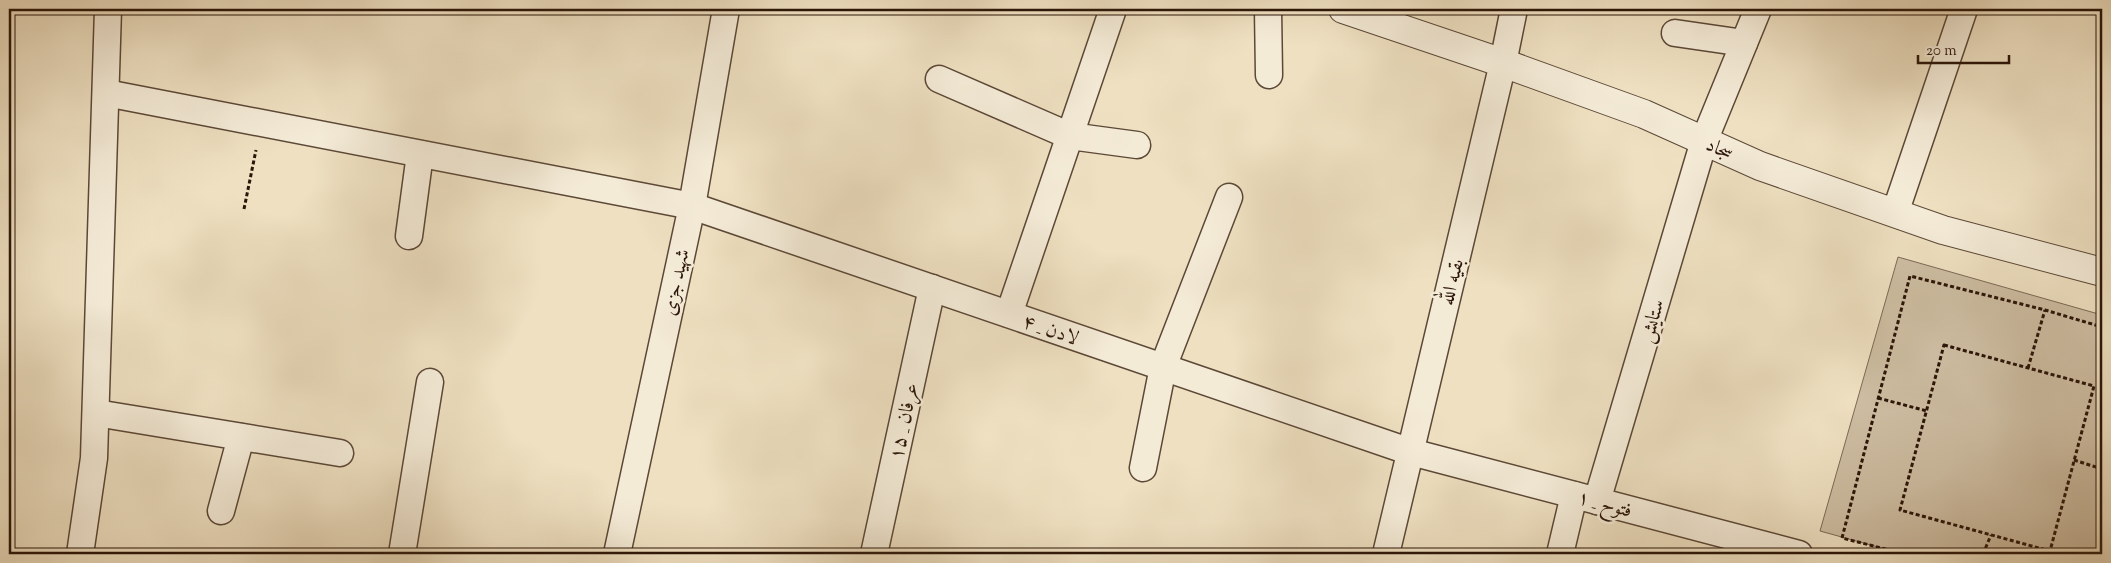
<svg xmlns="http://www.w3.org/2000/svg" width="2111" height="563" font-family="'Sorts Mill Goudy',Amiri,serif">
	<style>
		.green { fill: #cdbda2; stroke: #7c6956 }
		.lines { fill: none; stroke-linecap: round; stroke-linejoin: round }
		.minor-casing { stroke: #5c4837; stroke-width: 29 }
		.tertiary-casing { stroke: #5c4837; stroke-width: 30 }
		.path { stroke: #2b1509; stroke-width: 3; stroke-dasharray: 4 2.5; stroke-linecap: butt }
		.minor { stroke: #f4ebd7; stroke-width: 26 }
		.tertiary { stroke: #f4ebd7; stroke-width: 28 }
		.labels { text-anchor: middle; stroke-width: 5; stroke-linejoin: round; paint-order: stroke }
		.street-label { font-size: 20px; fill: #2b1509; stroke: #f4ebd7 }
	</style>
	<rect width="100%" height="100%" fill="#eee0c1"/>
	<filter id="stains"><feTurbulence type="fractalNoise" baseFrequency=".004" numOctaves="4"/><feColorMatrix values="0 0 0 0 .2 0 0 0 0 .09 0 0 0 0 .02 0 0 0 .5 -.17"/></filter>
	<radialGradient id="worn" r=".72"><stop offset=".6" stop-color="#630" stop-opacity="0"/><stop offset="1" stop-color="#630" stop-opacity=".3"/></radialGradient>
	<path class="green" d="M1898,257l204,58v239h-199l-83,-23z"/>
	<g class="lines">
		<g class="minor-casing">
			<g id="minor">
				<path d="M1268,9l1,66"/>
				<path d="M1675,33l69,10"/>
				<path d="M939,79l131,57 67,9"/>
				<path d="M106,93l586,113 719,246 388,102"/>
				<path d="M1895,213l69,-204"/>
				<path d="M409,236l11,-82"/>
				<path d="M1009,314l104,-305"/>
				<path d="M96,413l244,40"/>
				<path d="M1143,468l20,-101 66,-170"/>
				<path d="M1597,501l107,-360 54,-132"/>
				<path d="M221,511l20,-74"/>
				<path d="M80,554l14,-96 14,-449"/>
				<path d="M402,554l28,-172"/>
				<path d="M617,554l75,-348 34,-197"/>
				<path d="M874,554l58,-266"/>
				<path d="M1386,554l117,-491 11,-54"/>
				<path d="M1560,554l14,-59"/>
			</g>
		</g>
		<g class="tertiary-casing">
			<path id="tertiary" d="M1343,9l160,54 141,51 116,52 183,64 159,42"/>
		</g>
		<g class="path">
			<path d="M244,209l12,-59"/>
			<path d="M1944,345l150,41 -44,165 -150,-41z"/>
			<path d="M2028,368l17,-58"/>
			<path d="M1878,398l49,13"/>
			<path d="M2074,460l28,9"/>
			<path d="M1905,554l-63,-16 68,-262 135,34 57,17"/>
			<path d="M1983,554l8,-19"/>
			<path d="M2102,554v-1"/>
		</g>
		<use href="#minor" class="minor"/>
		<use href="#tertiary" class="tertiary"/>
	</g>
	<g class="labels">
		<g class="street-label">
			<text transform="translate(1720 148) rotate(24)" y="7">سجاد</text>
			<text transform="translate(675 282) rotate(-78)" y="7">شهید جزی</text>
			<text transform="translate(1451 282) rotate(-77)" y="7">بقیه الله</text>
			<text transform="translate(1651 321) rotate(-74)" y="7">ستایش</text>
			<text transform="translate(1051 329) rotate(19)" y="7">لادن _ ۴</text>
			<text transform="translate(903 421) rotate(-78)" y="7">عرفان _ ۱۵</text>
			<text transform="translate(1605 503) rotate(15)" y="7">فتوح _ ۱</text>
		</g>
	</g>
	<rect width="2111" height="563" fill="none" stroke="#eee0c1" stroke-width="30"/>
	<rect x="10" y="10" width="2091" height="543" fill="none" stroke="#2b1509" stroke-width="2.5"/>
	<rect x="15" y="15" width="2081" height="533" fill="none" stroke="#2b1509"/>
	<path d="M1918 55v8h91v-8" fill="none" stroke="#2b1509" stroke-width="2.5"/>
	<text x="1926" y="55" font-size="15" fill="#2b1509" stroke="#f4ebd7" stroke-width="4" paint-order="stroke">20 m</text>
	<rect width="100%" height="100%" filter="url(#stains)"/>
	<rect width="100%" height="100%" fill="url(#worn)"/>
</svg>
